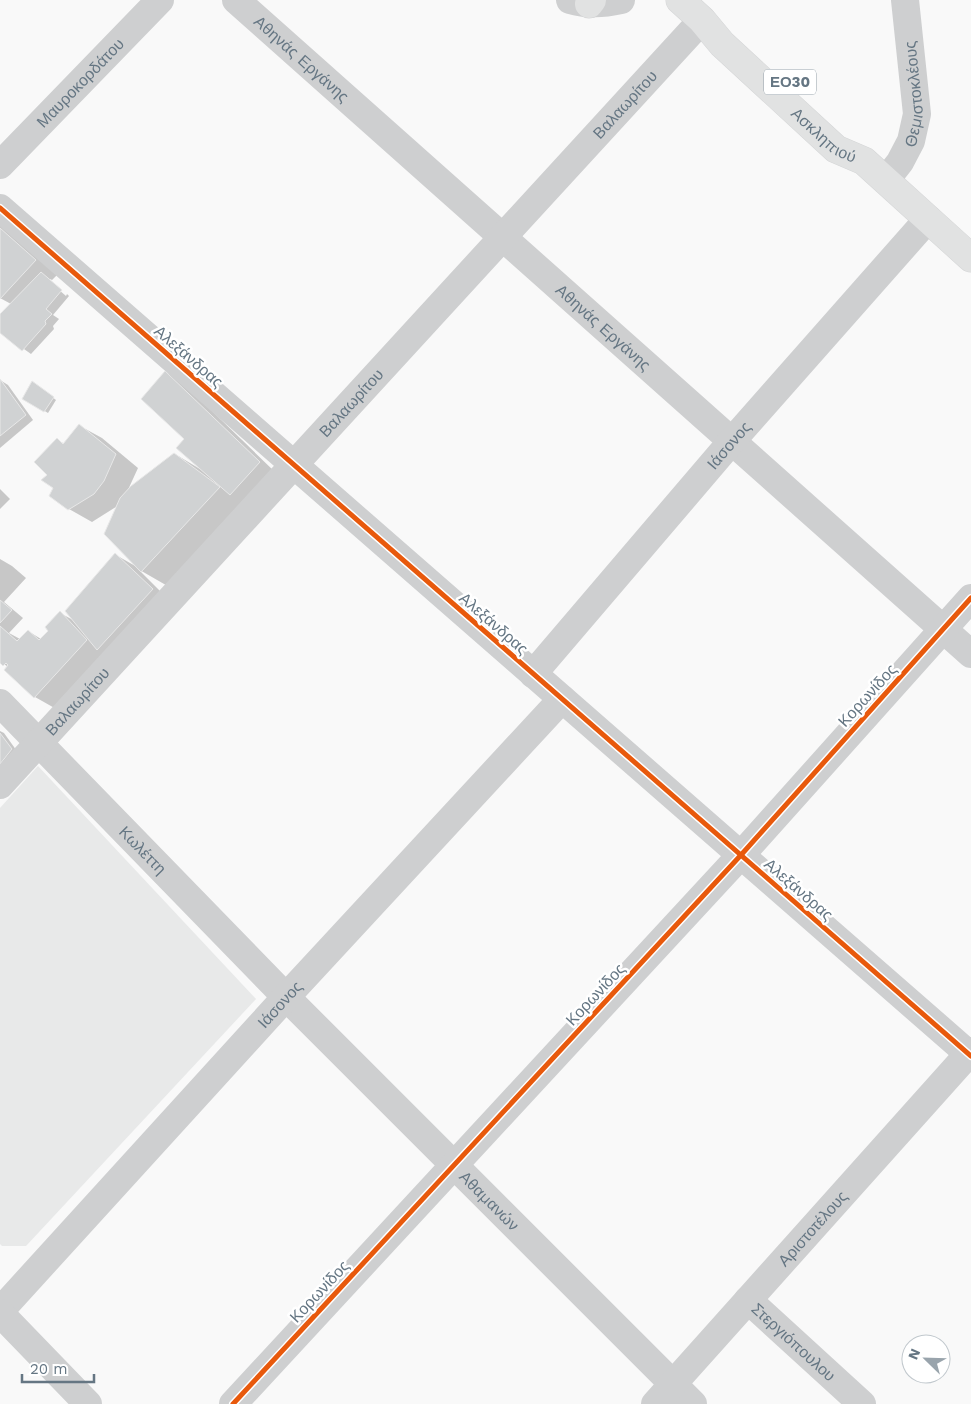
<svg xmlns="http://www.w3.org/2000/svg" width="971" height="1404" font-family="'Work Sans',sans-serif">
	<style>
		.built { fill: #e8e9e9 }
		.shadow { fill: #0003 }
		.building { fill: #d0d2d3; stroke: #e8e8e8 }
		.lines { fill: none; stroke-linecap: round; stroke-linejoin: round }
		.major-casing { stroke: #d5d6d7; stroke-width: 29 }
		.minor { stroke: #cecfd0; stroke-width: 28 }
		.major { stroke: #e1e2e2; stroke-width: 28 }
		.cycleway-casing { stroke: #fff; stroke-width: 8 }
		.cycleway { stroke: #e8590c; stroke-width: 5 }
		.labels { text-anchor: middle; stroke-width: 5; stroke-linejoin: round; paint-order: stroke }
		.shield { fill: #fff; stroke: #939fa8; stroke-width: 1 }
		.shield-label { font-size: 15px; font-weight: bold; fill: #657683 }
		.street-label { font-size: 16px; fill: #657683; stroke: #fff }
	</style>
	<rect width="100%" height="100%" fill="#f9f9f9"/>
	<path class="built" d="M38,766l218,233 -230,247h-24l-2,-2v-436z"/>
	<g class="shadow">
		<path d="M0,223l58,51 -6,6 -2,-1v3l16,14 1,-2 2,2 -16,19 6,4 -6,7 1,3 -23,25 -31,-22v-16l11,-12 -11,-6z"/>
		<path d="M166,372l15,9 94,91 -104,116 -33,-19 30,30 -110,111 -23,-13 -29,-27 2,-3 -8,-6v-102l12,7 14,12 -22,24 19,16 -14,15 11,6 8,-8 13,8 8,-8 11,-18 15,8 41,-66 21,12 -18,-62 -27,17 -23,-13 -15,-21 -5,-13 8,-35 8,4 15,-18 22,12 36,30 -11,24 48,-38 25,15 -15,-30z"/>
		<path d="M0,380l8,5 25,35 -33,28z"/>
		<path d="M36,385l20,15 -8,13 -24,-15z"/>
		<path d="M0,489l10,10 -10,10z"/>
		<path d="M0,731l4,2 15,21 -19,25z"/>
	</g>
	<g class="building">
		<path d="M0,228l36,32 -36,39z"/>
		<path d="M41,272l21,18 -16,19 6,5 -7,7 1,3 -24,27 -22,-18v-19z"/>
		<path d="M165,371l95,91 -30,33 -54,-47 8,-9 -43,-40z"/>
		<path d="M0,379l26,36 -26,21z"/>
		<path d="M32,381l22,16 -10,15 -22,-13z"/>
		<path d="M79,424l37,30 -12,27 -10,13 -26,16 -19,-14 4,-8 -12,-8 6,-5 -13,-13 23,-24 6,6z"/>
		<path d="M174,453l46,34 -79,85 -37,-38 16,-36 11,-12z"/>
		<path d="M115,553l38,36 -56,61 -32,-39z"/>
		<path d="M0,600l12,10 -12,13z"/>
		<path d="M60,611l27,29 -53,58 -30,-28 4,-5 -2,-2 -3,3 -3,-3v-37l17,15 11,-11 11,10 9,-9 -3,-4z"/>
		<path d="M0,733l12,16 -12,15z"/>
	</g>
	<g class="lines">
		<g class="major-casing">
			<g id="major">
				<path id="s10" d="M680,0l22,20 20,24 114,105 28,12 107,97"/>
				<path d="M589,4l3,-4"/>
			</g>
		</g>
		<g class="minor">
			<path id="s1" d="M236,0l735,654"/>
			<path d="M570,0c18,5 32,4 51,0"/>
			<path id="s2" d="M0,165l160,-165"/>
			<path id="s3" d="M886,180l14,-18 11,-21 6,-27 -12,-114"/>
			<path d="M0,208l971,848"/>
			<path id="s4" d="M533,674l198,-232 197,-223"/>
			<path id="s5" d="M0,703l286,294 407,407"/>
			<path id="s6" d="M0,785l702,-765"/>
			<path id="s7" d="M748,1300l114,104"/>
			<path id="s8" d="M0,1311l286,-314 276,-298"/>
			<path d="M0,1313l88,91"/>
			<path d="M233,1404l508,-549 230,-257"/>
			<path id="s9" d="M655,1404l316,-353"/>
		</g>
		<use href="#major" class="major"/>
		<g class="cycleway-casing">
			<g id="cycleway">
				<path d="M0,208l971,848"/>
				<path d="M233,1404l508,-549 230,-257"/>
			</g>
		</g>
		<use href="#cycleway" class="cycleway"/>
	</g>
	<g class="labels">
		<rect class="shield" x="764" y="69.5" width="52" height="25" rx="4"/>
		<g class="shield-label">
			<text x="790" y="87">ΕΟ30</text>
		</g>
		<g class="street-label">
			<text dy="6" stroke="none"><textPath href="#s1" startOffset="88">Αθηνάς Εργάνης</textPath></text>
			<text dy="6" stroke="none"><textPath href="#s2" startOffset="115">Μαυροκορδάτου</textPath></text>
			<text dy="6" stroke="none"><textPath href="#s3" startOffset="94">Θεμιστοκλέους</textPath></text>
			<text dy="6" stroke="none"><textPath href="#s6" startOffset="924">Βαλαωρίτου</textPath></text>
			<text dy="6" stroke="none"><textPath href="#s10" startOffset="198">Ασκληπιού</textPath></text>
			<text dy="6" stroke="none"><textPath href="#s1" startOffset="492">Αθηνάς Εργάνης</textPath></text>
			<text transform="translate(189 356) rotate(41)" y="6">Αλεξάνδρας</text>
			<text dy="6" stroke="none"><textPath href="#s6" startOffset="519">Βαλαωρίτου</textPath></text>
			<text dy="6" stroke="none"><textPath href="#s4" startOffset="301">Ιάσονος</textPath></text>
			<text transform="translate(494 623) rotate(41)" y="6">Αλεξάνδρας</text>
			<text transform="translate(867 695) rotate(-48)" y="6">Κορωνίδος</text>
			<text dy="6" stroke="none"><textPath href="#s6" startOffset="114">Βαλαωρίτου</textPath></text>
			<text dy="6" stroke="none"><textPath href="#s5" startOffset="205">Κωλέττη</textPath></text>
			<text transform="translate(799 889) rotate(41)" y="6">Αλεξάνδρας</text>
			<text transform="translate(595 994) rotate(-47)" y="6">Κορωνίδος</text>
			<text dy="6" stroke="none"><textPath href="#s8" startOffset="415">Ιάσονος</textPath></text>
			<text dy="6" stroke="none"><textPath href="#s5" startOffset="698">Αθαμανών</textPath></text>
			<text dy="6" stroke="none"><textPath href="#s9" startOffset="236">Αριστοτέλους</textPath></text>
			<text transform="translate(319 1291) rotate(-47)" y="6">Κορωνίδος</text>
			<text dy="6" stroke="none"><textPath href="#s7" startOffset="62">Στεργιόπουλου</textPath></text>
		</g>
	</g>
	<g transform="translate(926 1359) rotate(293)"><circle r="24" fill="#ffffff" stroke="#c1c8cd"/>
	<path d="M0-4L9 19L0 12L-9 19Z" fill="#99a4ac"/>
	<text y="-8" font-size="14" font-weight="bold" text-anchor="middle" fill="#657683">N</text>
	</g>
	<path d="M22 1374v8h72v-8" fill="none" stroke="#657683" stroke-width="2.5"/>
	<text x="30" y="1374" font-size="15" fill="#657683" stroke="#ffffff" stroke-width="4" paint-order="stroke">20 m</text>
</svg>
